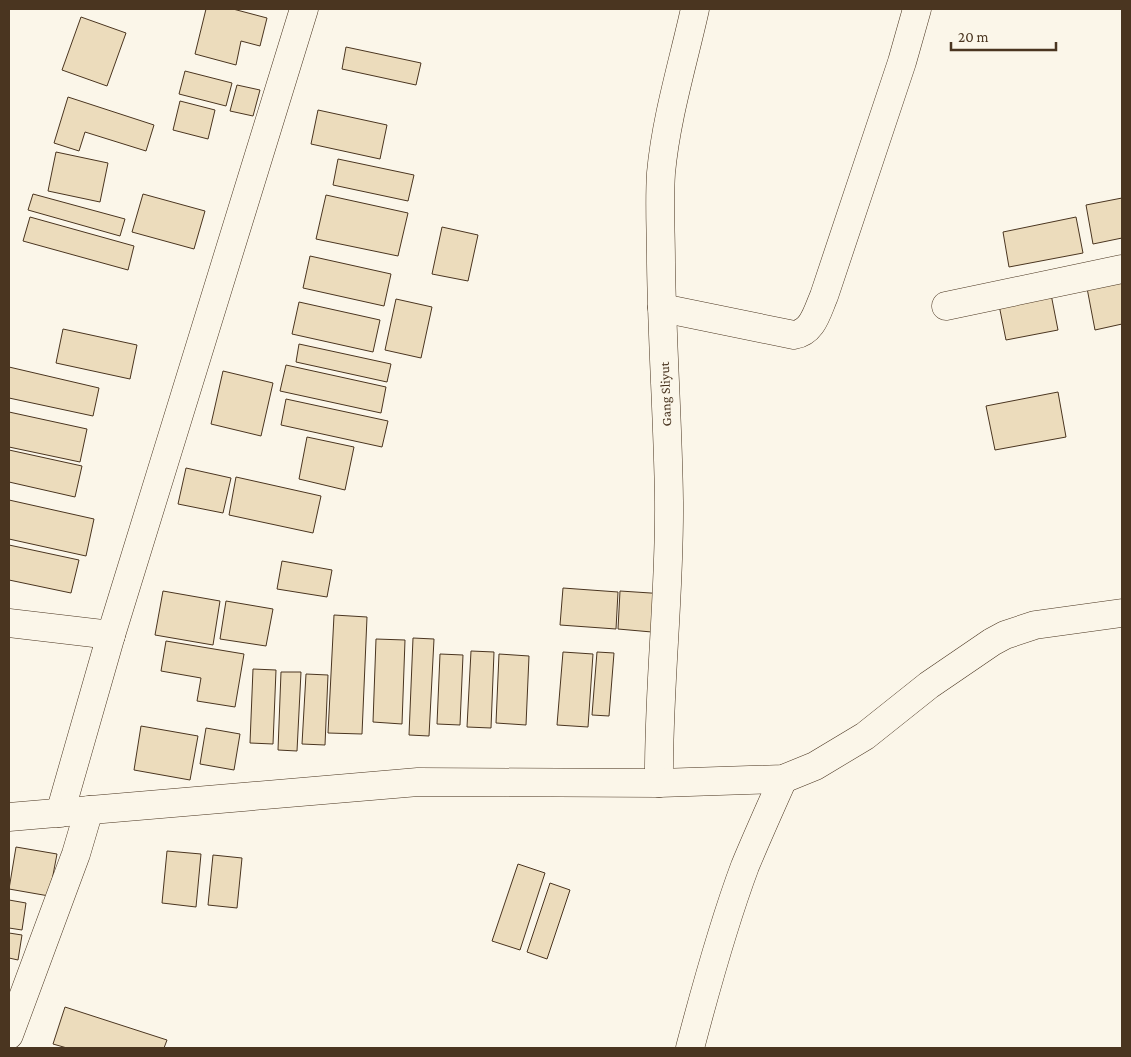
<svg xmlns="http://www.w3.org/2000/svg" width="1131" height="1057" font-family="'Crimson Pro',serif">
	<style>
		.building { fill: #ecdcbc; stroke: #4a3520 }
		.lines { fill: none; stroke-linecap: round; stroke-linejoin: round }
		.minor-casing { stroke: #4a3520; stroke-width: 29 }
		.minor { stroke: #fbf6e9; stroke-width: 28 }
		.labels { text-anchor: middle; stroke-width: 4; stroke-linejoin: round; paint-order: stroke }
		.street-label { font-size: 14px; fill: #4a3520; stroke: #fbf6e9 }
	</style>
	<rect width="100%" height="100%" fill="#fbf6e9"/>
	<g class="building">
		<path d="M206,9h27l34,9 -7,28 -19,-5 -5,24 -41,-11z"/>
		<path d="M81,17l45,16 -19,53 -45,-16z"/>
		<path d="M346,47l75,16 -5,22 -74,-16z"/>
		<path d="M185,71l47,12 -6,23 -47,-12z"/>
		<path d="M237,85l23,5 -7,26 -23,-5z"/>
		<path d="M68,97l86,28 -8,26 -61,-19 -6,19 -25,-8z"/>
		<path d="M180,101l35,9 -7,29 -35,-9z"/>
		<path d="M318,110l69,15 -7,34 -69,-15z"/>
		<path d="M56,152l52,11 -8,39 -52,-11z"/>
		<path d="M338,159l76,16 -6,26 -75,-16z"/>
		<path d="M33,194l92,25 -5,17 -92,-26z"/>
		<path d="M143,194l62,17 -11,38 -62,-17z"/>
		<path d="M326,195l82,18 -10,43 -82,-17z"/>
		<path d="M1122,198v40l-29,6 -7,-39z"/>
		<path d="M30,217l104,29 -6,24 -105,-29z"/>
		<path d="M1076,217l7,36 -74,14 -6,-35z"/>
		<path d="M442,227l36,8 -10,46 -36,-7z"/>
		<path d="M310,256l81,18 -7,32 -81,-18z"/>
		<path d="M1122,281v43l-27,6 -8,-42z"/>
		<path d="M1050,289l8,41 -52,10 -8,-40z"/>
		<path d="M396,299l36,8 -11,51 -36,-8z"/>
		<path d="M299,302l81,18 -7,32 -81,-18z"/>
		<path d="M63,329l74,16 -7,34 -74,-16z"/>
		<path d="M299,344l92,20 -4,18 -91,-20z"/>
		<path d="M286,365l100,22 -5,26 -101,-22z"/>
		<path d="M9,367l90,21 -6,28 -84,-18z"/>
		<path d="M223,371l50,12 -12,53 -50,-12z"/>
		<path d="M1058,392l8,45 -71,13 -9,-44z"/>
		<path d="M286,399l102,22 -6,26 -101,-22z"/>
		<path d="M9,412l78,17 -7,33 -71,-15z"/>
		<path d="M307,437l47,10 -9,43 -46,-11z"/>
		<path d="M9,450l73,16 -7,31 -66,-15z"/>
		<path d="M186,468l45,10 -8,35 -45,-9z"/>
		<path d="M236,477l85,19 -8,37 -84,-18z"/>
		<path d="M9,500l85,19 -8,37 -77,-17z"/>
		<path d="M9,545l70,15 -8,33 -62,-13z"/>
		<path d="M282,561l50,9 -5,27 -50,-8z"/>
		<path d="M563,588l55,4 -2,37 -56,-4z"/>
		<path d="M163,591l57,10 -7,44 -58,-10z"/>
		<path d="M620,591l46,3 -3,39 -45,-4z"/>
		<path d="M226,601l47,8 -7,37 -46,-7z"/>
		<path d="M334,615l33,2 -5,117 -34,-1z"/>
		<path d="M413,638l21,1 -5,97 -20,-1z"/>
		<path d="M376,639l29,1 -3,84 -29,-2z"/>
		<path d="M166,641l78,13 -9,53 -38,-6 4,-23 -40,-7z"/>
		<path d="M471,651l23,1 -3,76 -24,-1z"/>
		<path d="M563,652l30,2 -5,73 -31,-2z"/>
		<path d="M597,652l17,1 -5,63 -17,-1z"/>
		<path d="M440,654l23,1 -3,70 -23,-1z"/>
		<path d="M499,654l30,2 -3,69 -30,-2z"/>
		<path d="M253,669l23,1 -3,74 -23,-1z"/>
		<path d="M281,672h20l-4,79 -19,-1z"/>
		<path d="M306,674l22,1 -3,70 -23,-1z"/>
		<path d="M141,726l57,10 -8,44 -56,-10z"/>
		<path d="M206,728l34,6 -6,36 -34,-6z"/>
		<path d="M16,847l41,7 -8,42 -40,-7z"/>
		<path d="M167,851l34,3 -5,53 -34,-4z"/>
		<path d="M213,855l29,3 -5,50 -29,-3z"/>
		<path d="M518,864l27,9 -25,77 -28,-9z"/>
		<path d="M550,883l20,7 -23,69 -20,-7z"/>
		<path d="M9,900l17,3 -4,27 -13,-2z"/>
		<path d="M9,933l13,2 -4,25 -9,-2z"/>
		<path d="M65,1007l102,33 -3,8h-97l-14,-4z"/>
	</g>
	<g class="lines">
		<g class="minor-casing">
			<g id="minor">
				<path d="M946,306l176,-37"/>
				<path d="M662,308l132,27c19,-3 23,-23 30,-39l78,-234 15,-53"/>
				<path d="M9,623l102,12"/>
				<path d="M659,783c-1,-94 11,-188 10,-282 -1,-79 -7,-158 -8,-238 0,-30 -2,-60 0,-90 5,-55 22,-110 34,-164"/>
				<path d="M60,813l51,-178 193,-626"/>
				<path d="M9,817l409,-35 241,1 124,-4 32,-13 50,-30 64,-51 63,-43 13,-7 30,-10 87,-12"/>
				<path d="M9,1035l67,-181 13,-44"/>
				<path d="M690,1048c16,-61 33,-123 55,-182 12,-29 25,-58 38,-87"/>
			</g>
		</g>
		<use href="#minor" class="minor"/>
	</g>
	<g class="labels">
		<g class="street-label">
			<text transform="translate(665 394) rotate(-92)" y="5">Gang Sliyut</text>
		</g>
	</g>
	<rect width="1131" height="1057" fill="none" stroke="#4a3520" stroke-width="20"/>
	<path d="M951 42v8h105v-8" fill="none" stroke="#4a3520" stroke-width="2.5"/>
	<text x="958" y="42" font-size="15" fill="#4a3520" stroke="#fbf6e9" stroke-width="4" paint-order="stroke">20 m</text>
</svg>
